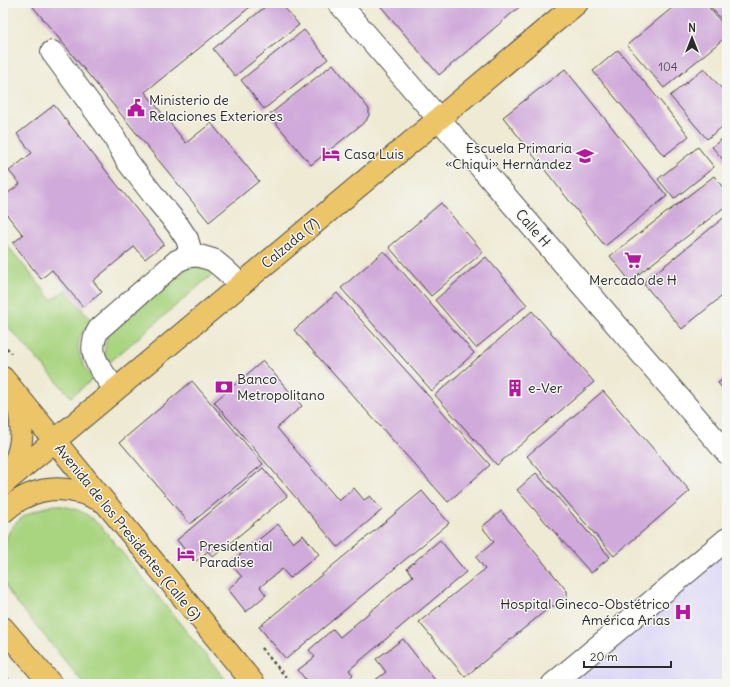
<svg xmlns="http://www.w3.org/2000/svg" width="730" height="687" font-family="Delius,sans-serif">
	<style>
		.built { fill: #dbd6f7 }
		.green { fill: #a9d480; stroke: #6a8056 }
		.building { fill: #d0aada }
		.lines { fill: none; stroke-linecap: round; stroke-linejoin: round }
		.minor-casing { stroke: #484844; stroke-width: 24 }
		.major-casing { stroke: #484844; stroke-width: 24 }
		.path { stroke: #484844; stroke-width: 2.5; stroke-dasharray: 3 3; stroke-linecap: butt }
		.minor { stroke: #fff; stroke-width: 22 }
		.major { stroke: #edc569; stroke-width: 22 }
		.labels { text-anchor: middle; stroke-width: 3; stroke-linejoin: round; paint-order: stroke }
		.number-label { font-size: 12px; fill: #544b57 }
		.poi-label { font-size: 14px; fill: #2b2b2b; stroke: #f6f6f2; text-anchor: start }
		.street-label { font-size: 14px; fill: #2b2b2b; stroke: #f6f6f2 }
	</style>
	<rect width="100%" height="100%" fill="#f6f6f2"/>
	<filter id="ink" filterUnits="userSpaceOnUse"><feTurbulence type="fractalNoise" baseFrequency=".025" numOctaves="2"/><feDisplacementMap in="SourceGraphic" scale="8" xChannelSelector="R" yChannelSelector="G"/><feConvolveMatrix kernelMatrix="1 2 1 2 8 2 1 2 1" color-interpolation-filters="sRGB"/></filter>
	<filter id="wash" filterUnits="userSpaceOnUse"><feTurbulence type="fractalNoise" baseFrequency=".012" numOctaves="4" result="noise"/><feDisplacementMap in="SourceGraphic" scale="16" xChannelSelector="R" yChannelSelector="G"/><feGaussianBlur stdDeviation="0.9" result="paint"/><feColorMatrix in="noise" values="0 0 0 0 0 0 0 0 0 0 0 0 0 0 0 0 0 1.4 0 .05"/><feComposite in="paint" operator="in"/></filter>
	<g filter="url(#wash)">
		<rect width="100%" height="100%" fill="#eeead3"/>
		<path class="built" d="M727,539v145h-174z"/>
		<g class="green">
			<path d="M3,240l49,60 14,-10 27,32c-24,19 -15,36 0,57l-22,18 -68,-76z"/>
			<path d="M194,266l14,2 7,4 -105,90 -6,-8 3,-19 80,-68z"/>
			<path d="M55,505c24,3 33,8 49,25l125,154h-145c-17,-21 -34,-41 -51,-62 -9,-11 -21,-23 -27,-36 -4,-8 -3,-17 -3,-25 0,-36 19,-49 52,-56z"/>
		</g>
		<g id="blocks">
			<g class="building">
				<path d="M30,3h225l-110,89 41,51 25,-20 48,58 -50,41z"/>
				<path d="M270,3h11l18,22 -64,51 -22,-27z"/>
				<path d="M378,3h146l-85,72z"/>
				<path d="M678,3h27l22,26v7l-63,52 -37,-43z"/>
				<path d="M707,3h20v23z"/>
				<path d="M304,30l24,29 -64,50 -23,-29z"/>
				<path d="M618,50l71,86 -25,20 -71,-85z"/>
				<path d="M333,64l36,45v6l-3,6 -55,44 -42,-50z"/>
				<path d="M704,68l23,27v28l-20,16 -37,-43z"/>
				<path d="M565,69l102,127 -62,50 -102,-129z"/>
				<path d="M54,105l110,139 -19,15 -11,-12 -41,34 9,11 -19,15 -31,-37 -11,9 -28,-36 10,-8 -20,-25v-13l17,-13 -11,-13 23,-18 -15,-19z"/>
				<path d="M727,135v29l-15,-17z"/>
				<path d="M698,147l16,20 -40,32 -16,-20z"/>
				<path d="M714,176l13,17v12l-97,76 -20,-25z"/>
				<path d="M441,203l42,49 -52,44 -42,-49z"/>
				<path d="M727,215v77l-45,37 -39,-46z"/>
				<path d="M384,251l90,102 -42,38 -91,-103z"/>
				<path d="M486,257l41,48 -51,43 -41,-48z"/>
				<path d="M337,293l153,172 -42,37 -154,-172z"/>
				<path d="M532,311l62,71 -97,83 -62,-70z"/>
				<path d="M263,361l39,45 -25,22 62,73 15,-13 10,12 6,-4 12,14 -44,37 -124,-145z"/>
				<path d="M727,376v18l-9,-11z"/>
				<path d="M192,381l71,83 -73,60 -70,-82z"/>
				<path d="M603,391l87,100 -76,65 -87,-100z"/>
				<path d="M263,468l24,28 -74,61 -5,-6 -13,11 -18,-22z"/>
				<path d="M536,473l74,84 -19,16 -74,-83z"/>
				<path d="M422,491l27,32 -163,136 -27,-32z"/>
				<path d="M501,511l66,80v8l-7,7h-9l-86,71 -46,-55 66,-53 -9,-12 18,-15 -12,-15z"/>
				<path d="M278,524l15,19 10,-8 16,19 -29,24 -8,-9 -22,18 6,8 -20,17 -18,-23 14,-12 -12,-14z"/>
				<path d="M440,540l26,32 -117,98 4,5 -10,9h-34l-11,-14 17,-13 -6,-7 24,-21 7,8 73,-61 -6,-8z"/>
				<path d="M403,639l35,45h-68l16,-12 -10,-13z"/>
			</g>
		</g>
	</g>
	<g filter="url(#ink)">
		<use href="#blocks" fill-opacity="0" stroke="#484844" stroke-width="1"/>
		<g class="lines">
			<g class="minor-casing">
				<g id="minor">
					<path d="M339,3l388,450"/>
					<path d="M52,52l61,83 14,26 31,40 19,23 10,15 5,17"/>
					<path d="M115,389c-14,-19 -31,-36 -16,-60l78,-68 9,-4 10,-2 17,5 11,9 16,15"/>
					<path d="M553,684l174,-145"/>
				</g>
			</g>
			<g class="major-casing">
				<g id="major">
					<path d="M3,378l251,306"/>
					<path d="M6,476c19,-23 18,-52 10,-79"/>
					<path d="M3,484l574,-481"/>
					<path d="M3,512c31,-28 63,-29 99,-11"/>
					<path d="M3,628l48,56"/>
				</g>
			</g>
			<g class="path">
				<path d="M3,343l8,10"/>
				<path d="M261,648l31,36"/>
				<path d="M3,673l9,11"/>
			</g>
			<use href="#minor" class="minor"/>
			<use href="#major" class="major"/>
		</g>
	</g>
	<defs>
		<g id="civic-bare" transform="scale(1.38)"><path d="M-.6-6.5H3V-4.5H.6V-3L4-1V1h2V6H-6V1h2V-1L-.6-3ZM-1.2 2.5V6h2.4V2.5Z" fill="#b5179e" stroke="#f6f6f2" stroke-width="2.5" paint-order="stroke"/></g>
		<g id="hotel-bare" transform="scale(1.38)"><path d="M-6-4.5h1.5V1H6V5H4.5V3h-9V5H-6ZM-4 0a1.8 1.8 0 1 1 3.6 0ZM.5 0V-2.5h3Q6-2.5 6 0Z" fill="#b5179e" stroke="#f6f6f2" stroke-width="2.5" paint-order="stroke"/></g>
		<g id="school-bare" transform="scale(1.38)"><path d="M0-5L7-2L0 1L-7-2ZM-4 1L0 2.5L4 1V4Q0 6-4 4Z" fill="#b5179e" stroke="#f6f6f2" stroke-width="2.5" paint-order="stroke"/></g>
		<g id="supermarket-bare" transform="scale(1.38)"><path d="M-6-5.5h2.5l.6 2H6L4.5 2H-2.5L-4.4-4H-6ZM-1.5 3.2a1.3 1.3 0 1 0 .1 0ZM3 3.2a1.3 1.3 0 1 0 .1 0Z" fill="#b5179e" stroke="#f6f6f2" stroke-width="2.5" paint-order="stroke"/></g>
		<g id="bank-bare" transform="scale(1.38)"><path d="M-6-4H6V4H-6ZM0-2.3a2.3 2.3 0 1 0 0 4.6a2.3 2.3 0 1 0 0-4.6Z" fill="#b5179e" stroke="#f6f6f2" stroke-width="2.5" paint-order="stroke"/></g>
		<g id="building-bare" transform="scale(1.38)"><path d="M-4-6H4V6H1V3H-1V6H-4ZM-2.5-4.3h1.7v1.8h-1.7ZM.8-4.3h1.7v1.8H.8ZM-2.5-1h1.7V.8h-1.7ZM.8-1h1.7V.8H.8Z" fill="#b5179e" stroke="#f6f6f2" stroke-width="2.5" paint-order="stroke"/></g>
		<g id="hospital-bare" transform="scale(1.38)"><path d="M-5-5h3v3.5h4V-5h3V5h-3V1.5h-4V5h-3Z" fill="#b5179e" stroke="#f6f6f2" stroke-width="2.5" paint-order="stroke"/></g>
	</defs>
	<g fill-rule="evenodd">
		<use href="#civic-bare" x="136" y="108"/>
		<use href="#hotel-bare" x="331" y="154"/>
		<use href="#school-bare" x="585" y="156"/>
		<use href="#supermarket-bare" x="633" y="260"/>
		<use href="#bank-bare" x="224" y="387"/>
		<use href="#building-bare" x="515" y="388"/>
		<use href="#hotel-bare" x="186" y="554"/>
		<use href="#hospital-bare" x="683" y="612"/>
	</g>
	<g class="labels">
		<g class="number-label">
			<text x="668" y="71">104</text>
		</g>
		<g class="poi-label">
			<text x="149" y="105">Ministerio de<tspan x="149" dy="16">Relaciones Exteriores</tspan></text>
			<text x="572" y="153" text-anchor="end">Escuela Primaria<tspan x="572" dy="16">«Chiqui» Hernández</tspan></text>
			<text x="344" y="159">Casa Luis</text>
			<text x="633" y="285" text-anchor="middle">Mercado de H</text>
			<text x="237" y="384">Banco<tspan x="237" dy="16">Metropolitano</tspan></text>
			<text x="528" y="393">e-Ver</text>
			<text x="199" y="551">Presidential<tspan x="199" dy="16">Paradise</tspan></text>
			<text x="670" y="609" text-anchor="end">Hospital Gineco-Obstétrico<tspan x="670" dy="16">América Arias</tspan></text>
		</g>
		<g class="street-label">
			<text transform="translate(533 228) rotate(49)" y="5">Calle H</text>
			<text transform="translate(290 243) rotate(-40)" y="5">Calzada (7)</text>
			<text transform="translate(128 532) rotate(51)" y="5">Avenida de los Presidentes (Calle G)</text>
		</g>
	</g>
	<rect width="730" height="687" fill="none" stroke="#f6f6f2" stroke-width="16"/>
	<g transform="translate(692 38)" stroke="#f6f6f2" stroke-width="3" paint-order="stroke">
	<path d="M0-3L7 15L0 10L-7 15Z" fill="#2b2b2b"/>
	<text y="-6" font-size="11" font-weight="bold" text-anchor="middle" fill="#2b2b2b">N</text>
	</g>
	<path d="M584 661v6h87v-6" fill="none" stroke="#2b2b2b" stroke-width="2"/>
	<text x="590" y="661" font-size="12" fill="#2b2b2b" stroke="#f6f6f2" stroke-width="3" paint-order="stroke">20 m</text>
</svg>
